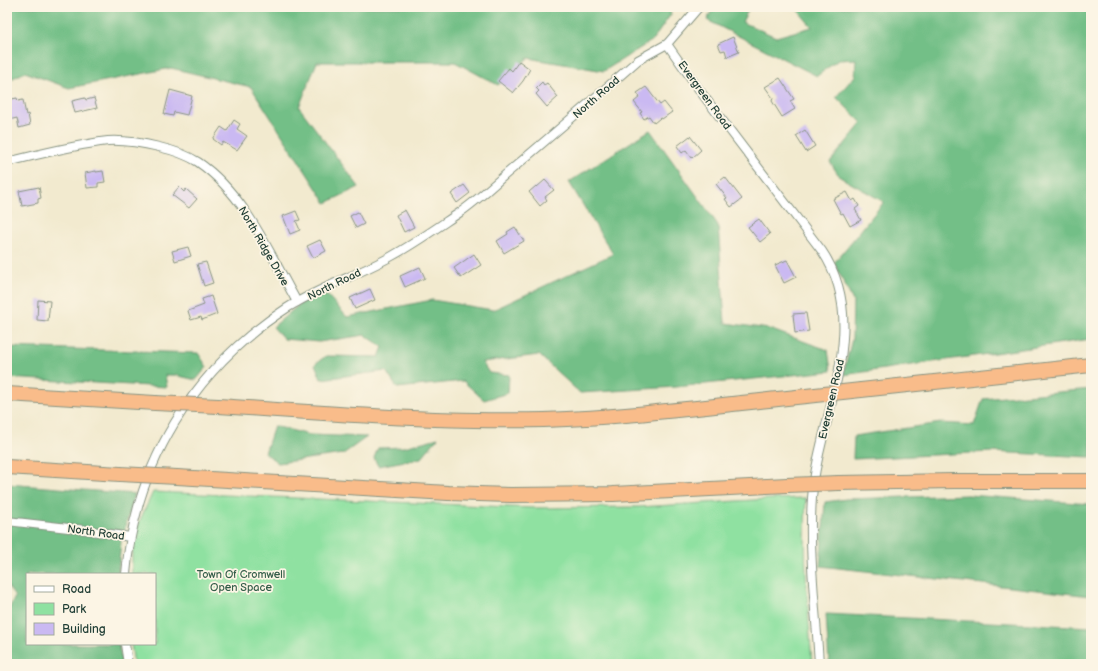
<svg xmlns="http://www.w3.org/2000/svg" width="1098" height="671" font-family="'Balsamiq Sans',sans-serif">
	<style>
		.green { fill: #8fe1a1; stroke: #578f6a }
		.forest { fill: #73bf87; stroke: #497e5e }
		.building { fill: #cab9f2 }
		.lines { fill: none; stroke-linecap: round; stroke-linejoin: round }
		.street-casing { stroke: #889482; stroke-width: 10 }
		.highway-casing { stroke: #889482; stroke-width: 16 }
		.street { stroke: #fff; stroke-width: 8 }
		.highway { stroke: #f9bc8a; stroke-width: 14 }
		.highway-bridge-casing { stroke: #889482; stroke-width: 16; stroke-linecap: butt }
		.highway-bridge { stroke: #f9bc8a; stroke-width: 14 }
		.labels { text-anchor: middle; stroke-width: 3.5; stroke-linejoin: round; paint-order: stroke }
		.street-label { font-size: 11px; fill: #1f3d34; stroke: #fcf5e5 }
		.park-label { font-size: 11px; fill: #355e4a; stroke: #fcf5e5 }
	</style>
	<rect width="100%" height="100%" fill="#fcf5e5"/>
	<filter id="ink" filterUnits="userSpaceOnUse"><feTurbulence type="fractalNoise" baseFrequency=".025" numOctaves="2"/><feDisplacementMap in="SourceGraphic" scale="8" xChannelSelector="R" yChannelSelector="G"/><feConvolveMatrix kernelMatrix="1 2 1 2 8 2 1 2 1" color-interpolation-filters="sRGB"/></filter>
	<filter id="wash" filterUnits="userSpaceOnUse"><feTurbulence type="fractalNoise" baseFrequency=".012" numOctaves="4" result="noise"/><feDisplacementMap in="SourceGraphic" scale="16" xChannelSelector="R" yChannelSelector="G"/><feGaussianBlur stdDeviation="0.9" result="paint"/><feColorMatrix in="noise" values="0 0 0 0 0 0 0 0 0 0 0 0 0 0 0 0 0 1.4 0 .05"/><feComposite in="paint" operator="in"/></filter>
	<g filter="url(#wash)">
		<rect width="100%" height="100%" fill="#f2eacf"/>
		<path class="green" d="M153,492l380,16 106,-1 131,-8 36,-1c-3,56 2,111 6,166h-678l-3,-20h24v-70h-23v-17l3,-26z"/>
		<g class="forest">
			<path d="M7,7h662l2,7 -18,26 -49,31 -76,-13 -30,27 -43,-23h-138l-18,45 60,80 -33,16 -75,-116 -80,-19 -102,20 -44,-16 -18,9z"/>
			<path d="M714,7h33l2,1 -7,14 34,15 36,-10 -17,-20h296v332l-248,36 9,-36 1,-38 -19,-38 50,-61 -44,-25 -10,-15 32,-39 -26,-26 19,-21 1,-17 -18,1 -21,16 -110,-56z"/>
			<path d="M650,130l68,95 7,98 44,6 59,21 3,21 -155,16 -96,6 -41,-38 -57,7 7,11 20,2 -1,18 -24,7 -21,-19 -66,7 -11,-17 -65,8 -6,-15 11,-8 53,1 4,-10 -18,-12 -46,7 -35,-3 -11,-12 36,-31h19l19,21 85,-17 61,10 120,-56 -44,-72z"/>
			<path d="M7,347l191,6 9,14 -11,13 -21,-5h-10l2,12 -160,-9z"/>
			<path d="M1091,389v68l-100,-5 -138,7 1,-23 87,-13 33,2 9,-26z"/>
			<path d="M274,426l36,9 57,2 -24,17 -65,9 -13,-10z"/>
			<path d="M438,438l-17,20 -43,8 -4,-8 4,-10 26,-1z"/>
			<path d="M7,484l128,10 -14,48 -3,32h-91v70h92l3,20h-115v-51l8,-16 -8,-12z"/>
			<path d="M968,495l123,9v92l-271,-30 5,-64 21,-3z"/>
			<path d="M826,614l265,13v37h-262z"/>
		</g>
		<g id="blocks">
			<g class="building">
				<path d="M733,37l6,15 -12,5 -2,-7 -4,1 -3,-7z"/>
				<path d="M519,61l11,8 -7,12 -10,12 -15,-12 11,-13 3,3z"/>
				<path d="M780,78l14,21 -4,2 5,8 -13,8 -10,-16 1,-3 -8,-11z"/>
				<path d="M542,82l2,3 3,-2 11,14 -11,10 -11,-13 3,-3 -3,-3z"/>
				<path d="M646,87l14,18 4,-3 8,10 -10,7 -2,-1 -6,5 -5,-7 -5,3 -4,-6 2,-1 -8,-10 6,-5 -3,-4z"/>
				<path d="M170,90l22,6 -5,19 -13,-3 -1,4 -9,-2z"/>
				<path d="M17,98l1,3 5,-1 3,15 2,-1 2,11 -11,3 -2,-10 -8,2v-2h-2v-18z"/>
				<path d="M85,98l1,2 8,-2 3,10 -22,5 -3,-12z"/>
				<path d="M234,120l6,4 -3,5 10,7 -10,14 -14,-8 -2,3 -8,-6 8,-12 6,4z"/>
				<path d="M805,130l10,16 -9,6 -10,-16z"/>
				<path d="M690,136l11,14 -9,8 -6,-8 -4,3 -5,-7z"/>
				<path d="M96,171v1l7,-1 2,11 -7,1v4l-11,1 -2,-15z"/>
				<path d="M725,177l17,22 -11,8 -6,-8 2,-1 -11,-14z"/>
				<path d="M545,180l9,10 -9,7 2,3 -7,6 -11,-14 7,-6 1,1z"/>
				<path d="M464,185l6,8 -13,10 -6,-9z"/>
				<path d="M39,187l2,11 -3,1v4l-16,3 -3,-15z"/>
				<path d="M179,187l5,5 2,-3 11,10 -8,9 -17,-13z"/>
				<path d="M847,192l5,9 3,-2 4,7 -4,3 6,11 -11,6 -7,-13 -2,1 -8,-15z"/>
				<path d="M405,210l9,17 -10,5 -8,-17z"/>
				<path d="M296,211l4,9 -4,1 4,9 -10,4 -7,-18z"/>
				<path d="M358,212l6,12 -8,4 -6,-12z"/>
				<path d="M759,219l11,15 -10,8 -12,-15z"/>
				<path d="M515,227l9,14 -20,12 -7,-12 11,-7 -1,-2z"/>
				<path d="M320,240l6,11 -13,7 -6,-12z"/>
				<path d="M188,247l3,9 -16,5 -3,-10z"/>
				<path d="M474,254l7,11 -20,13 -7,-10z"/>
				<path d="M787,260l9,17 -12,6 -9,-18z"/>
				<path d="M206,262l7,21 -9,3 -7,-22z"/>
				<path d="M420,267l5,11 -20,9 -5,-11z"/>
				<path d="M370,289l5,11 -20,9 -5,-11z"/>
				<path d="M211,296l6,18 -15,6 -1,-3 -10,3 -3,-9 16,-6 -2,-6z"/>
				<path d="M38,300l12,1 -2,20 -11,-1z"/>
				<path d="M806,313l3,18 -14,2 -2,-19z"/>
			</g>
		</g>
	</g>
	<g filter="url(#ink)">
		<use href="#blocks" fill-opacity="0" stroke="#889482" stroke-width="1"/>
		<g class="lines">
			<g class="street-casing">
				<g id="street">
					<path d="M667,44l33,47 122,160c51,76 -4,166 -10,247 -4,54 4,112 7,166"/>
					<path d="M7,162c33,-8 67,-17 101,-21 17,-1 34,2 51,6 13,3 28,8 39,15 47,32 72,92 99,140"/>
					<path d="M7,521l79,9 44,7"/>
					<path d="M126,574c9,-110 68,-206 161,-266 33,-21 71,-33 105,-52 22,-12 46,-29 67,-43 19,-13 35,-29 53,-44 42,-35 84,-72 126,-109l29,-16 32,-37"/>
					<path d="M125,644l3,20"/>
				</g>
			</g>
			<g class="highway-casing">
				<g id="highway">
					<path d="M861,390l230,-25"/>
					<path d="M7,394l148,9"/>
					<path d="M218,406c109,7 217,16 326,14 88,-3 175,-15 262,-24"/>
					<path d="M7,467l113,7"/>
					<path d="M177,477l271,16 62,2 103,-1 174,-9"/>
					<path d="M839,483l115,-2h137"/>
				</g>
			</g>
			<use href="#street" class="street"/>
			<use href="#highway" class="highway"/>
			<g class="highway-bridge-casing">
				<g id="highway-bridge">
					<path d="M806,396l55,-6"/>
					<path d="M155,403l63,3"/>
					<path d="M120,474l57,3"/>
					<path d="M787,485l52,-2"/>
				</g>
			</g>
			<use href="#highway-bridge" class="highway-bridge"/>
		</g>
	</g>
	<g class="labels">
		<g class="street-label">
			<text transform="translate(705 95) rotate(54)" y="4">Evergreen Road</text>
			<text transform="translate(596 97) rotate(-41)" y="4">North Road</text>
			<text transform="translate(264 246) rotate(60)" y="4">North Ridge Drive</text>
			<text transform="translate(334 284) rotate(-26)" y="4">North Road</text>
			<text transform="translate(831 399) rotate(-77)" y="4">Evergreen Road</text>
			<text transform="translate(96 532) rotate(8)" y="4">North Road</text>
		</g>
		<g class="park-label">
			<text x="241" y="578">Town Of Cromwell<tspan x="241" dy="13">Open Space</tspan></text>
		</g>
	</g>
	<rect width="1098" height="671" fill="none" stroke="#fcf5e5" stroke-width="24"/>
	<rect x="26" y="573" width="130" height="72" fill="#fcf5e5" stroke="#a4ab9e"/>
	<rect x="34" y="586" width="20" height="6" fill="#ffffff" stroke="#a4ab9e"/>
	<text x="62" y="593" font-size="12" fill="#1f3d34">Road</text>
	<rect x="34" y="603" width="20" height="12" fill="#8fe1a1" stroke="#a4ab9e"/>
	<text x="62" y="613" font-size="12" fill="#1f3d34">Park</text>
	<rect x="34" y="623" width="20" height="12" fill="#cab9f2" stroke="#a4ab9e"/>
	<text x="62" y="633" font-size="12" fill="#1f3d34">Building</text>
</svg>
